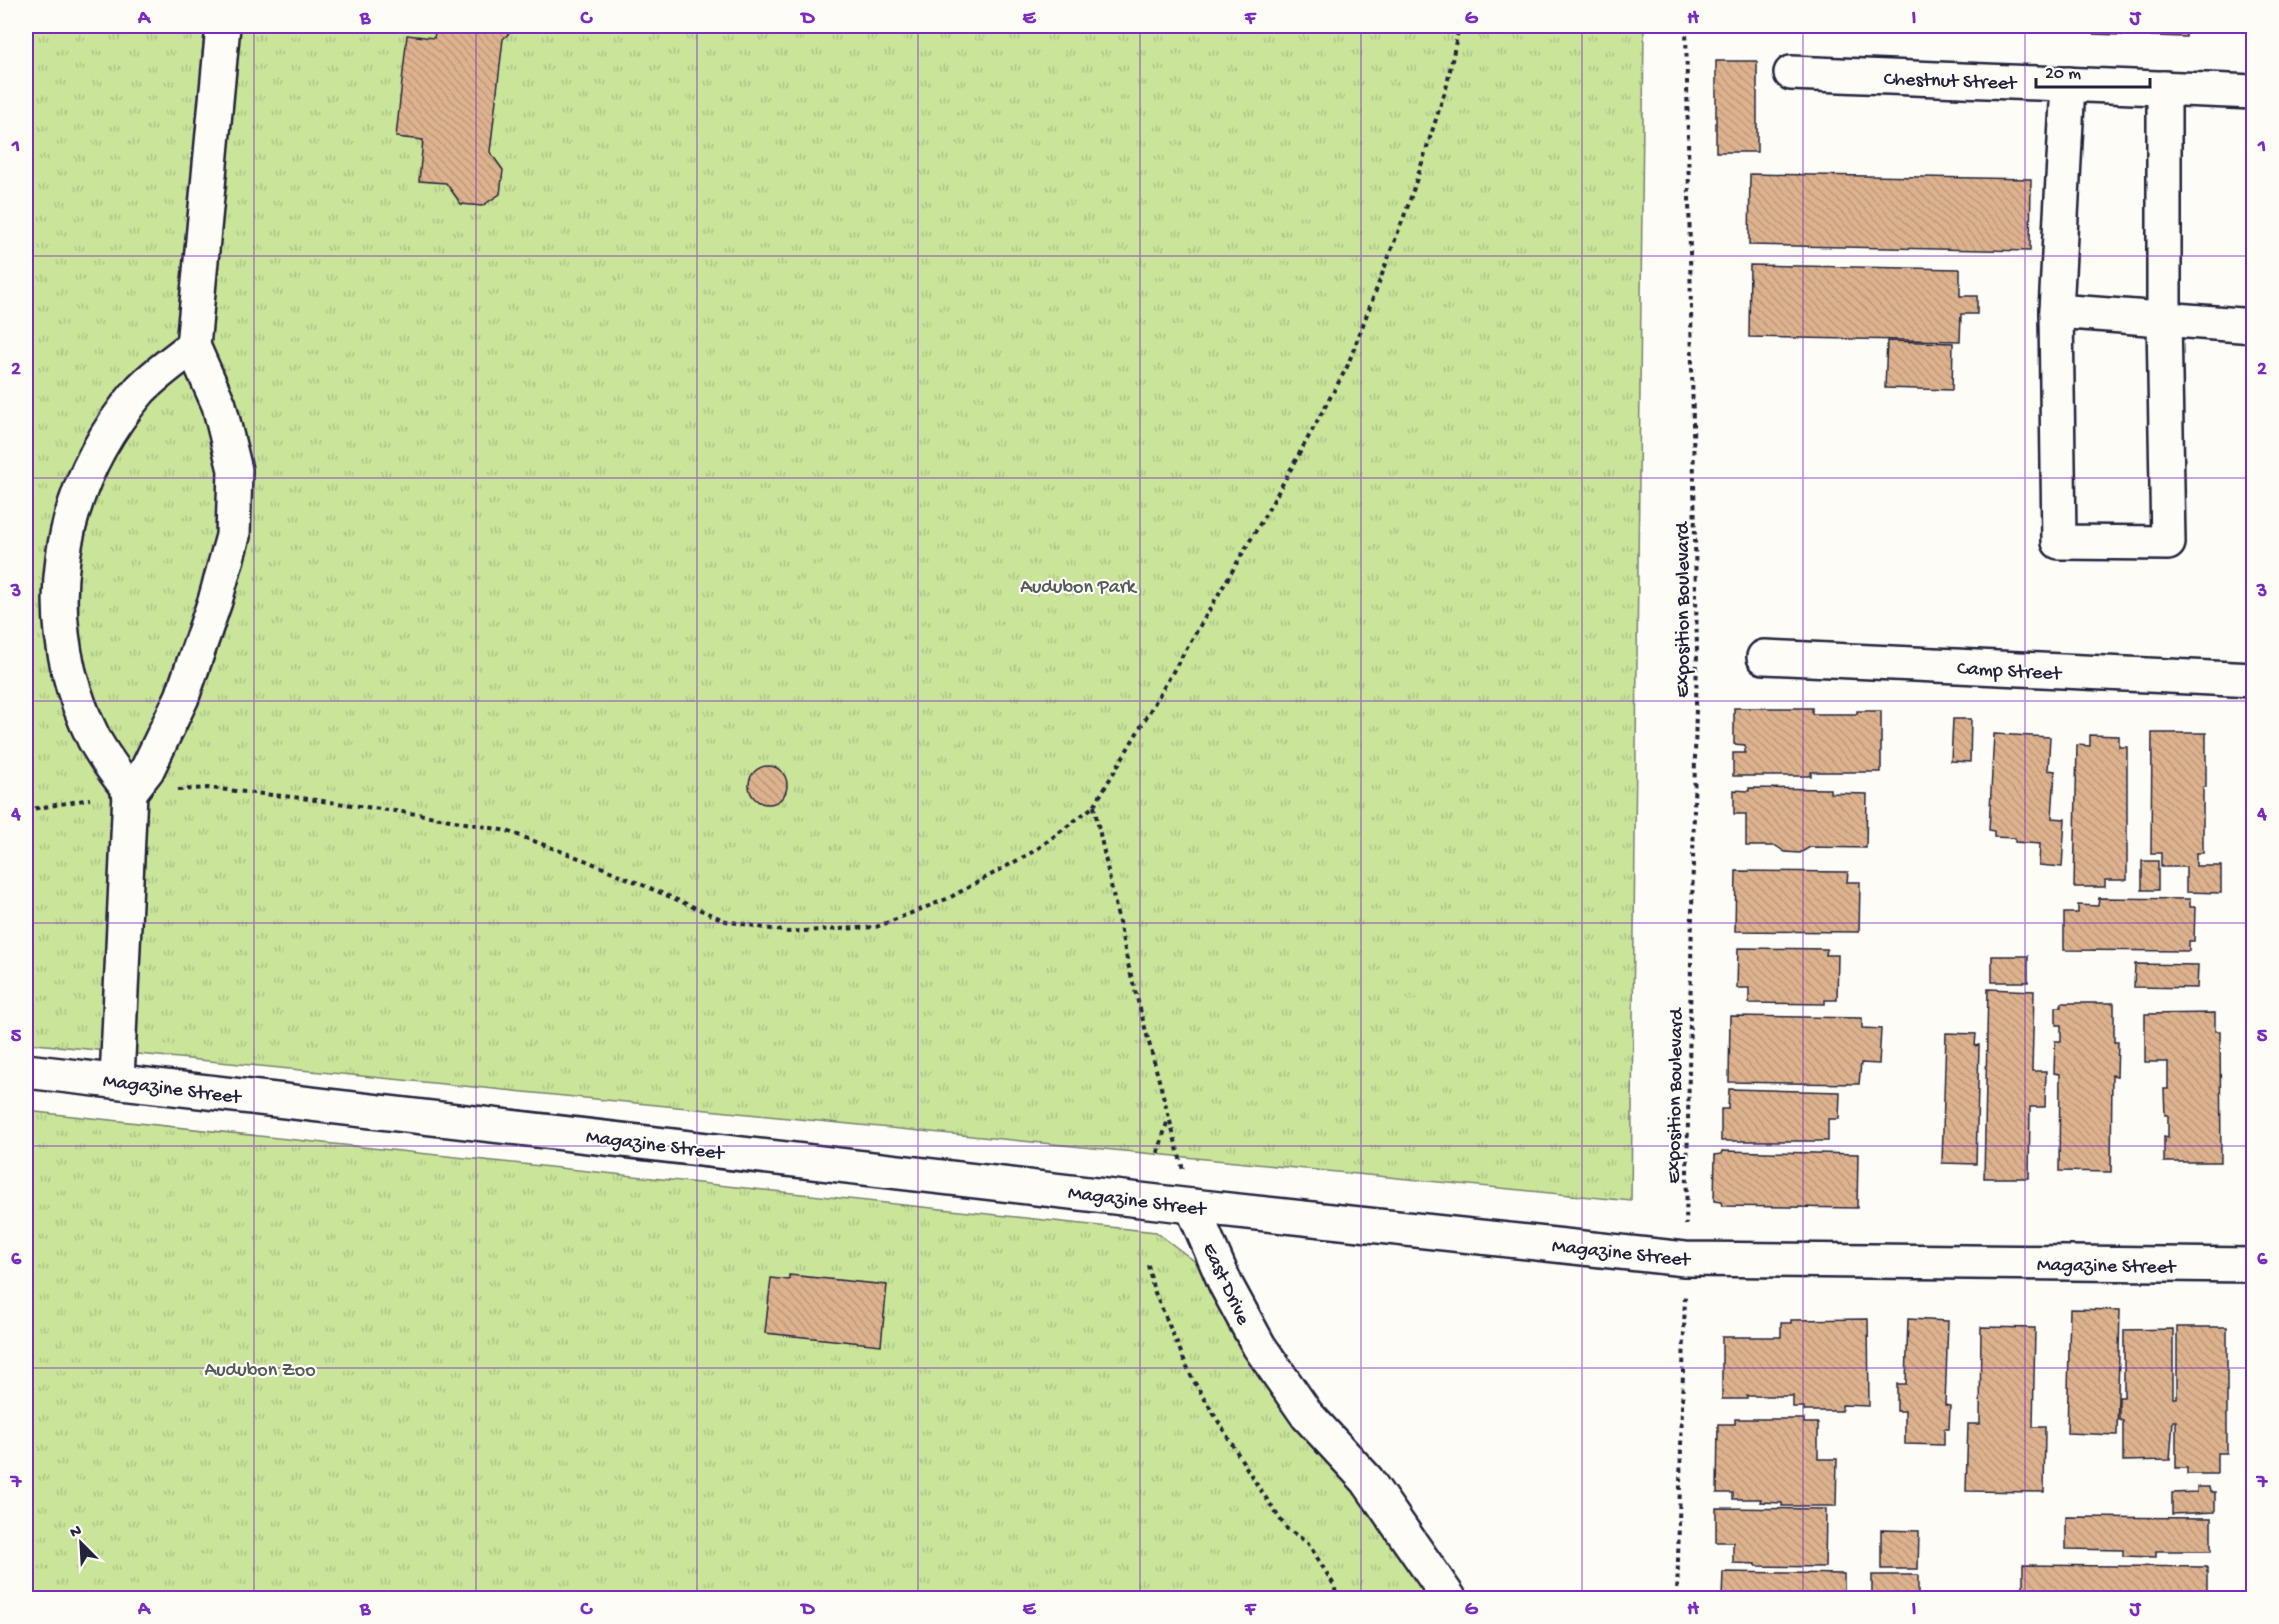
<svg xmlns="http://www.w3.org/2000/svg" width="2279" height="1624" font-family="'Gochi Hand',sans-serif">
	<style>
		.grass { fill: url(#grass-tufts); stroke: #76836a; stroke-width: 1.5 }
		.building { fill: url(#building-back-hatch); stroke: #22223b; stroke-width: 1.5 }
		.lines { fill: none; stroke-linecap: round; stroke-linejoin: round }
		.minor-casing { stroke: #22223b; stroke-width: 38 }
		.path { stroke: #22223b; stroke-width: 4; stroke-dasharray: 4.5 4.5; stroke-linecap: butt }
		.minor { stroke: #fdfcf7; stroke-width: 33 }
		.grid { fill: none; stroke: #7b2cbf; stroke-width: 1.5; stroke-opacity: 0.55 }
		.labels { text-anchor: middle; stroke-width: 4.5; stroke-linejoin: round; paint-order: stroke }
		.street-label { font-size: 20px; fill: #22223b; stroke: #fdfcf7 }
		.park-label { font-size: 20px; fill: #545c58; stroke: #fdfcf7 }
		.neatline { fill: none; stroke: #7b2cbf; stroke-width: 2 }
		.grid-label { font-size: 20px; text-anchor: middle; font-weight: bold; fill: #7b2cbf }
	</style>
	<defs>
		<pattern id="grass-tufts" width="24" height="20" patternUnits="userSpaceOnUse" patternTransform="scale(1.5)"><rect width="24" height="20" fill="#cae49a"/><path d="M3 7l-1-3M5 7V3M7 7l1-3M15 17l-1-3M17 17v-4M19 17l1-3" fill="none" stroke="#adc386"/></pattern>
		<pattern id="building-back-hatch" width="6" height="6" patternUnits="userSpaceOnUse" patternTransform="scale(1.5)"><rect width="6" height="6" fill="#ddb28e"/><path d="M-1 5l2 2M0 0l6 6M5-1l2 2" fill="none" stroke="#bd997b"/></pattern>
	</defs>
	<rect width="100%" height="100%" fill="#fdfcf7"/>
	<filter id="ink" filterUnits="userSpaceOnUse"><feTurbulence type="fractalNoise" baseFrequency=".0167" numOctaves="2"/><feDisplacementMap in="SourceGraphic" scale="12" xChannelSelector="R" yChannelSelector="G"/><feConvolveMatrix kernelMatrix="1 2 1 2 8 2 1 2 1" color-interpolation-filters="sRGB"/></filter>
	<g filter="url(#ink)">
		<g class="grass">
			<path d="M26,26h1618l-13,1175 -1605,-158z"/>
			<path d="M26,1111l1130,121 70,53 223,313h-1423z"/>
		</g>
		<g class="building">
			<path d="M436,26h81l-14,13 -13,113 13,18 -3,24 -18,12 -21,-2 -15,-21 -27,-2 4,-41 -27,-3 11,-102 27,3z"/>
			<path d="M2092,26h94v11l-94,-3z"/>
			<rect x="1716" y="61" width="41" height="91"/>
			<path d="M1750,174l281,5 -1,72 -281,-6z"/>
			<path d="M1750,265l210,4v27h17v18h-16l-1,27 -211,-4z"/>
			<path d="M1887,341l66,2 -1,47 -67,-2z"/>
			<path d="M1734,708h78v6h45v-3h24v61h-70v4h-78v-23h12v-8l-11,-1z"/>
			<path d="M1953,719h18l-1,43 -19,-1z"/>
			<path d="M2152,733h54v54h-3v66h-7v13h25v27l-35,-1v-25h-25v-14h-10z"/>
			<path d="M1994,734l56,3 -2,33 7,1 -3,47 13,1 -3,48 -23,-2 1,-21 -25,-2v-4l-21,-1v-6l-5,-1z"/>
			<path d="M2090,735l29,1v11h8v133h-22v7h-31l3,-142 13,1z"/>
			<circle cx="768" cy="785" r="19"/>
			<path d="M1749,788l81,1v4l37,1 -1,54 -56,-1 -10,6 -15,-1 -9,-6h-30v-32h-12v-24l15,1z"/>
			<rect x="2142" y="861" width="16" height="29"/>
			<path d="M1736,871l112,1 -1,10h13l-1,50 -124,-1z"/>
			<path d="M2099,898l91,1v8h5l-1,34h-5v10l-125,-1v-37h14v-8l20,1z"/>
			<path d="M1738,948l89,1 -1,6h12l-1,45h-12v4l-76,-1v-15h-12z"/>
			<rect x="1992" y="956" width="36" height="26"/>
			<path d="M2135,964l63,1 -1,23 -63,-1z"/>
			<path d="M1988,989l46,2 -2,80h14l-1,36h-15l-1,71h-45z"/>
			<path d="M2061,1003h53v39h4l-1,34 -5,-1 -1,97 -52,-1 1,-97 -6,-1 1,-32h6v-16h-5v-18h5z"/>
			<path d="M2215,1013v18h5l1,131h-57v-25l4,1v-23h-3l-1,-26h4v-27h-23v-48z"/>
			<path d="M1730,1016l132,2v10l19,1 -2,35 -18,-1 -2,21 -130,-2z"/>
			<path d="M1946,1033l30,1 -1,12 4,-1 -3,119 -34,-1z"/>
			<path d="M1729,1089l111,3 -1,27h-11v22h-107v-32h7z"/>
			<path d="M1722,1151l136,3 -1,54 -135,-2 -1,-4 -7,-1 1,-46 6,-1z"/>
			<path d="M789,1275l98,10 -6,60 -116,-12 6,-55 18,2z"/>
			<path d="M2070,1309l50,1 -3,125 -50,-2z"/>
			<path d="M1868,1319l1,87 -27,-1v6h-38v-4h-11v-11h-46v3h-25v-62h59v-14h10v-3z"/>
			<path d="M1908,1319l40,2 -3,84 5,1 -1,23h-5v16l-39,-1v-33h-8v-27h9z"/>
			<path d="M1981,1327l54,1 -2,99h12l-1,65 -78,-1 2,-67h12z"/>
			<path d="M2177,1327h50v126h-10v21h-30v-6h-11v-47h-3l-3,39 -47,1v-40l-4,-1v-23h5v-67l49,-1v69h4z"/>
			<path d="M1735,1419h69v4h14v36h19l-1,47h-54v-3l-22,-1 1,-3h-28v-6h-16l1,-69h17z"/>
			<path d="M2197,1487h12l1,5h5v20l-43,2v-21l25,-1z"/>
			<path d="M1716,1508l110,1 -1,58 -69,-1v-2l-23,-1v-21h-17z"/>
			<path d="M2066,1517l145,1v33h-55v6l-33,-1v-6l-57,-1z"/>
			<path d="M1881,1530l38,1 -1,38h-37z"/>
			<path d="M2023,1565l184,2v31h-184z"/>
			<path d="M1723,1572l121,2v24h-122z"/>
			<rect x="1872" y="1575" width="46" height="23"/>
		</g>
		<g class="lines">
			<g class="minor-casing">
				<g id="minor">
					<path d="M1791,73l463,19"/>
					<path d="M2068,84l-12,227 198,15"/>
					<path d="M2056,311l3,231 109,1 -4,-224v-231"/>
					<path d="M1764,657l490,23"/>
					<path d="M130,792c-12,-17 -26,-34 -36,-53 -59,-118 -39,-249 46,-349 15,-16 36,-30 53,-44"/>
					<path d="M26,1071l1166,135 493,53 569,6"/>
					<path d="M117,1080l13,-288 17,-22 35,-73 33,-96 18,-65 2,-66 -16,-65 -26,-59 30,-320"/>
					<path d="M1192,1206l34,79 33,61 48,69 60,65 82,118"/>
				</g>
			</g>
			<g class="path">
				<path d="M1686,26l11,627 -11,572"/>
				<path d="M178,790l30,-2 93,10 123,17 83,16 80,30 139,60 62,11 88,-5 73,-29 87,-48 58,-44 177,-301 76,-138 62,-164 38,-118 12,-59"/>
				<path d="M1094,806l34,158 55,206"/>
				<path d="M26,810l64,-11"/>
				<path d="M1158,1153l10,-34"/>
				<path d="M1148,1265l5,23 39,90 60,99 34,51 22,15 26,42 3,13"/>
				<path d="M1677,1598l8,-303"/>
			</g>
			<use href="#minor" class="minor"/>
		</g>
	</g>
	<path class="grid" d="M254,26v1572M476,26v1572M697,26v1572M918,26v1572M1140,26v1572M1361,26v1572M1582,26v1572M1803,26v1572M2025,26v1572M26,256h2228M26,478h2228M26,701h2228M26,923h2228M26,1146h2228M26,1368h2228"/>
	<g class="labels">
		<g class="street-label">
			<text transform="translate(1950 79) rotate(2)" y="7">Chestnut Street</text>
			<text transform="translate(1681 610) rotate(-90)" y="7">Exposition Boulevard</text>
			<text transform="translate(2009 669) rotate(3)" y="7">Camp Street</text>
			<text transform="translate(172 1087) rotate(7)" y="7">Magazine Street</text>
			<text transform="translate(1673 1096) rotate(-89)" y="7">Exposition Boulevard</text>
			<text transform="translate(655 1143) rotate(7)" y="7">Magazine Street</text>
			<text transform="translate(1137 1199) rotate(7)" y="7">Magazine Street</text>
			<text transform="translate(1621 1251) rotate(6)" y="7">Magazine Street</text>
			<text transform="translate(2106 1264) rotate(1)" y="7">Magazine Street</text>
			<text transform="translate(1228 1283) rotate(65)" y="7">East Drive</text>
		</g>
		<g class="park-label">
			<text x="1078" y="592">Audubon Park</text>
			<text x="260" y="1375">Audubon Zoo</text>
		</g>
	</g>
	<rect width="2279" height="1624" fill="none" stroke="#fdfcf7" stroke-width="66"/>
	<g transform="translate(81 1543) rotate(336)" stroke="#fdfcf7" stroke-width="4.5" paint-order="stroke">
	<path d="M0-4.5L10 22L0 15L-10 22Z" fill="#22223b"/>
	<text y="-9" font-size="16" font-weight="bold" text-anchor="middle" fill="#22223b">N</text>
	</g>
	<path d="M2036 78v9h114v-9" fill="none" stroke="#22223b" stroke-width="3"/>
	<text x="2045" y="78" font-size="18" fill="#22223b" stroke="#fdfcf7" stroke-width="4.5" paint-order="stroke">20 m</text>
	<rect x="33" y="33" width="2213" height="1558" class="neatline"/>
	<g class="grid-label">
		<text x="144" y="23">A</text>
		<text x="365" y="23">B</text>
		<text x="586" y="23">C</text>
		<text x="808" y="23">D</text>
		<text x="1029" y="23">E</text>
		<text x="1250" y="23">F</text>
		<text x="1471" y="23">G</text>
		<text x="1693" y="23">H</text>
		<text x="1914" y="23">I</text>
		<text x="2135" y="23">J</text>
		<text x="16" y="151">1</text>
		<text x="2262" y="151">1</text>
		<text x="16" y="374">2</text>
		<text x="2262" y="374">2</text>
		<text x="16" y="596">3</text>
		<text x="2262" y="596">3</text>
		<text x="16" y="819">4</text>
		<text x="2262" y="819">4</text>
		<text x="16" y="1041">5</text>
		<text x="2262" y="1041">5</text>
		<text x="16" y="1264">6</text>
		<text x="2262" y="1264">6</text>
		<text x="16" y="1487">7</text>
		<text x="2262" y="1487">7</text>
		<text x="144" y="1614">A</text>
		<text x="365" y="1614">B</text>
		<text x="586" y="1614">C</text>
		<text x="808" y="1614">D</text>
		<text x="1029" y="1614">E</text>
		<text x="1250" y="1614">F</text>
		<text x="1471" y="1614">G</text>
		<text x="1693" y="1614">H</text>
		<text x="1914" y="1614">I</text>
		<text x="2135" y="1614">J</text>
	</g>
</svg>
